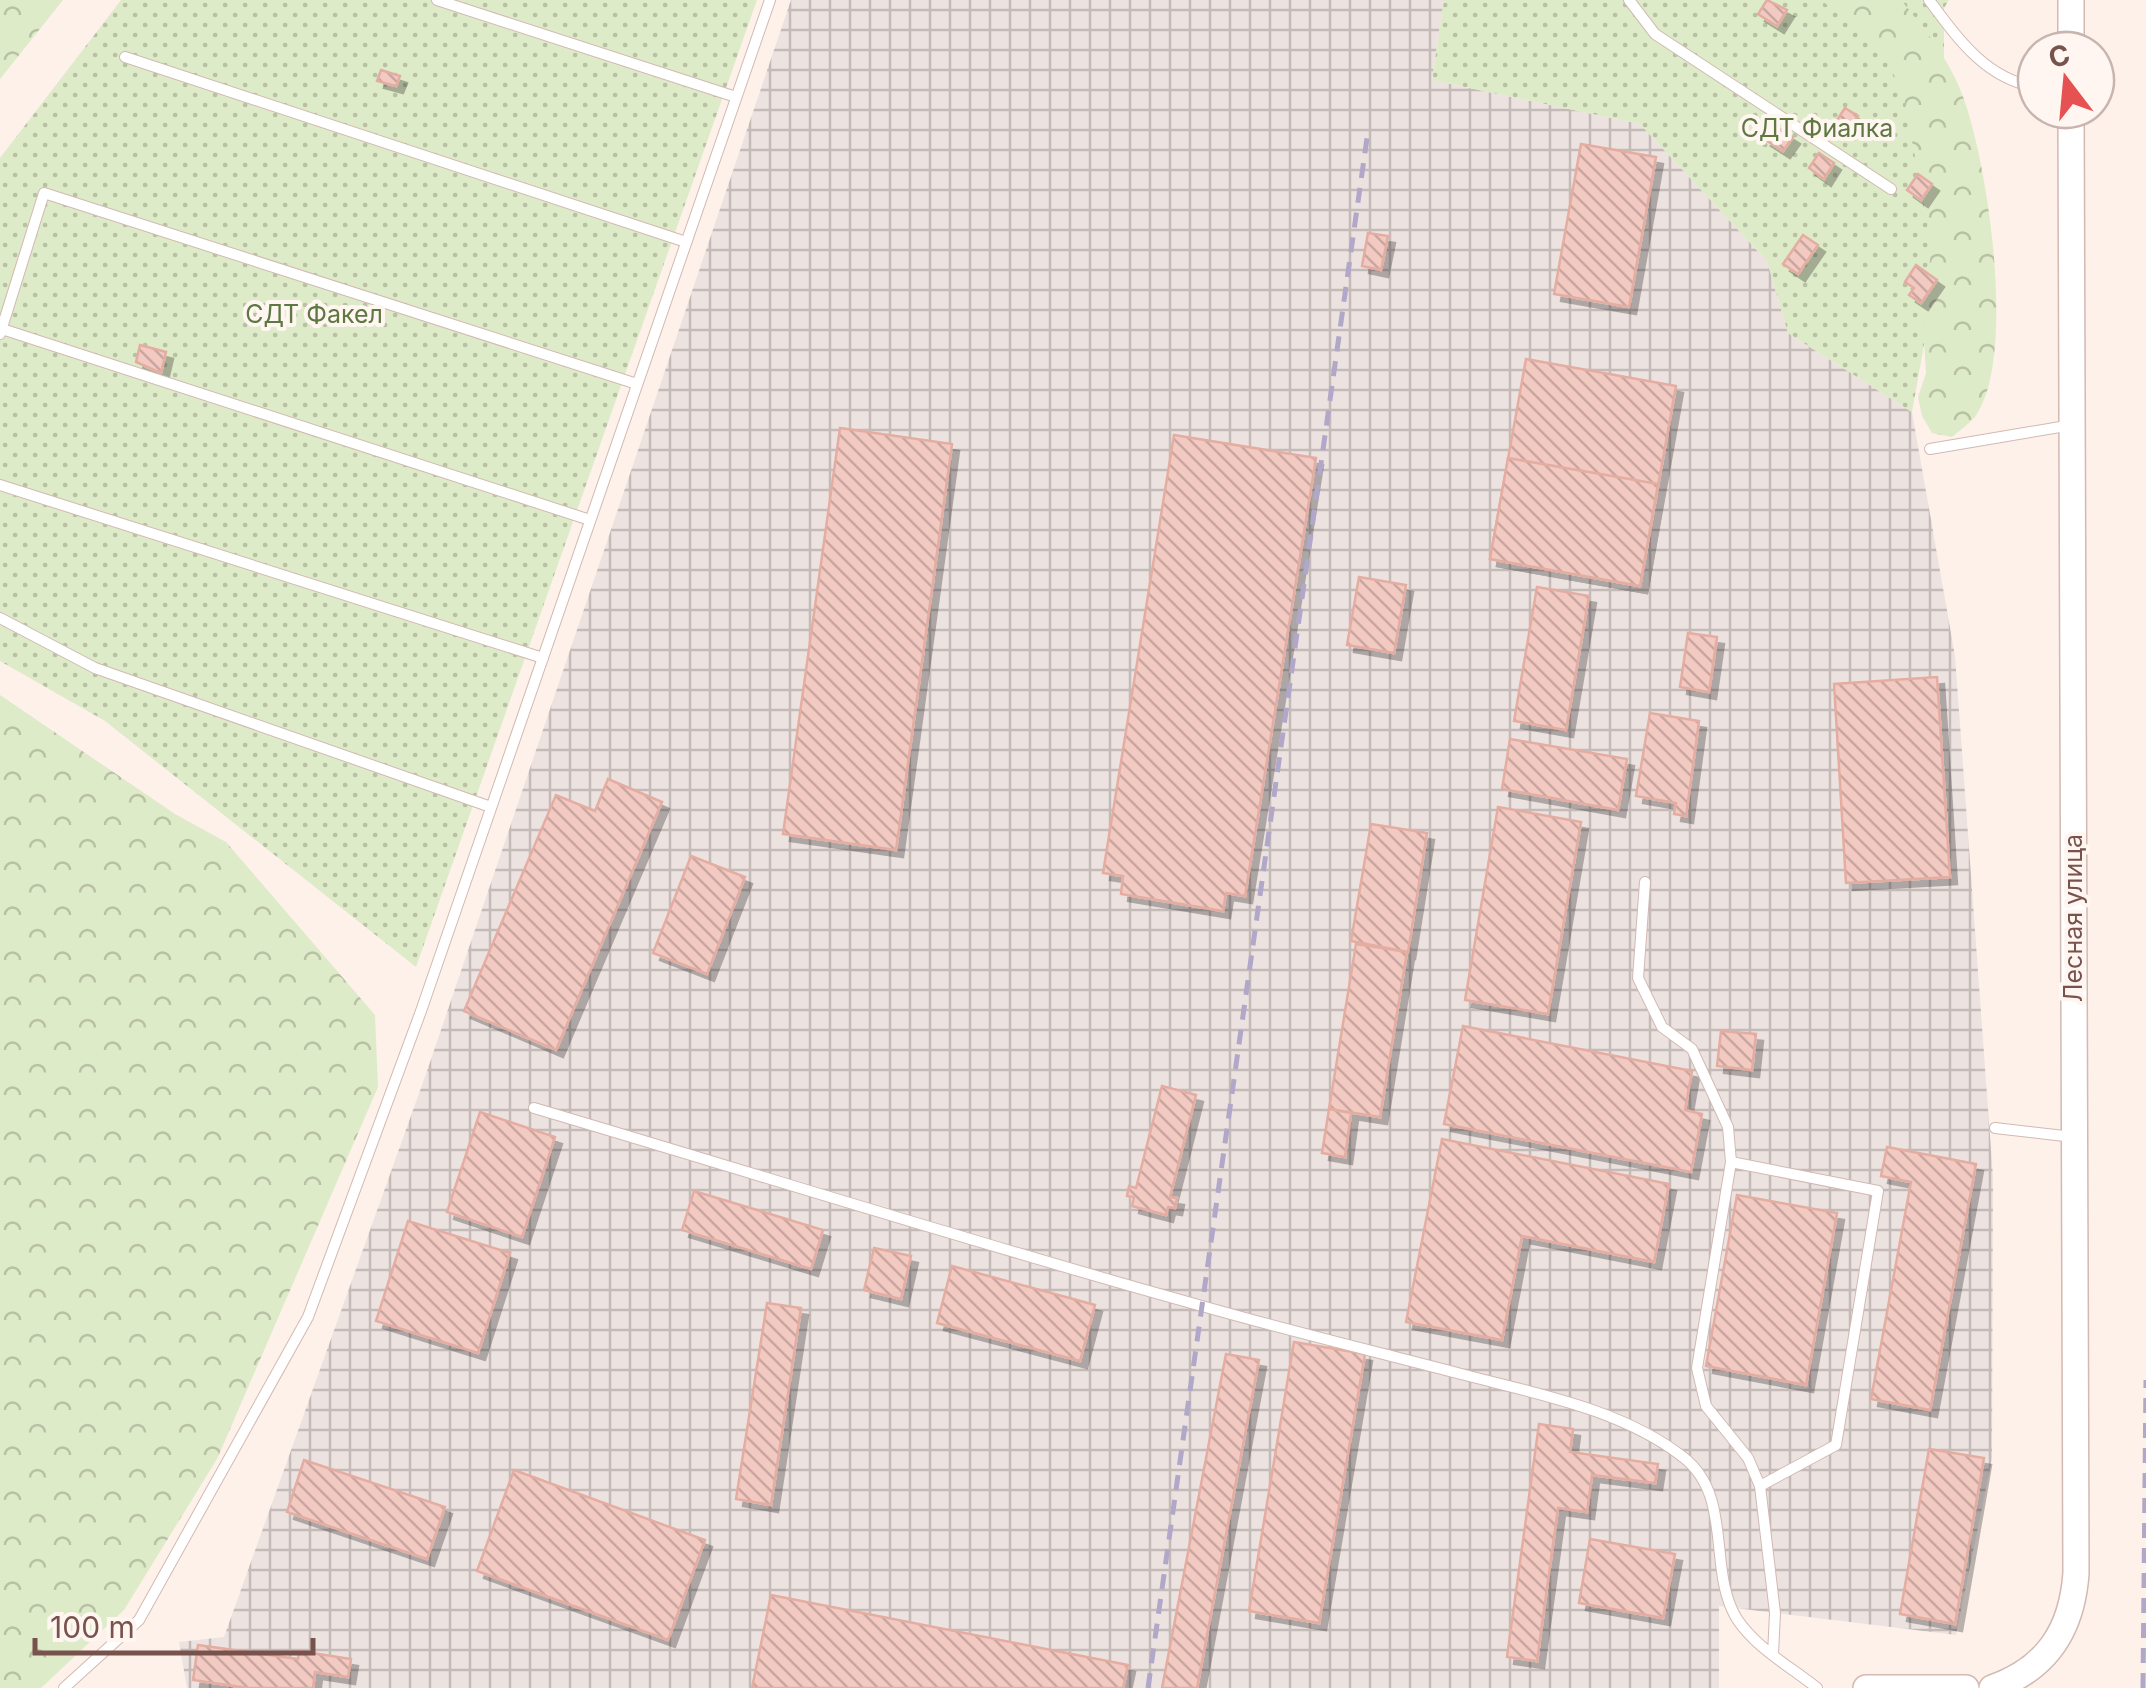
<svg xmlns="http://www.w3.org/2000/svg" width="2146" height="1688" font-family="Inter,sans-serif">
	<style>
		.industrial { fill: url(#industrial-grid) }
		.grass { fill: url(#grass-dots) }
		.forest { fill: url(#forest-crowns) }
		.building { fill: url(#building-back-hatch); stroke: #e5ada2; stroke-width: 2.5; filter: url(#shadow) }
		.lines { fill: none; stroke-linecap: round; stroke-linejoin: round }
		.service-casing { stroke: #d2b9b2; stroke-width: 12 }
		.tertiary-casing { stroke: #d2b9b2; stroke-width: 28 }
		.service { stroke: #fff; stroke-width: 10 }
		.tertiary { stroke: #fff; stroke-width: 25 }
		.rail { stroke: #b1a7c8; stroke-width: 5; stroke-dasharray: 15 10; stroke-linecap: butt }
		.labels { text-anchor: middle; stroke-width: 8; stroke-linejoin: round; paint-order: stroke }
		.park-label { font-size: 25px; fill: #5e7841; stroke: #fff6f1 }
		.street-label { font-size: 25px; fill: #78534d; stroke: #fff6f1 }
	</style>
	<defs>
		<pattern id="industrial-grid" width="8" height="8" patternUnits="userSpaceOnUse" patternTransform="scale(2.5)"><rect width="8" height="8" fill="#ece3e0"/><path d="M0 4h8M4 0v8" fill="none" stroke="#c4bbb8"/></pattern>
		<pattern id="grass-dots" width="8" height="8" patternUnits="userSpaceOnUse" patternTransform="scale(2.5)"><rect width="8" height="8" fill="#deebc8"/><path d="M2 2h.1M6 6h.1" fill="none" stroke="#b9c1a5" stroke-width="1.8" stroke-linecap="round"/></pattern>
		<pattern id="forest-crowns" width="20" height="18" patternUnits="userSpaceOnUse" patternTransform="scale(2.5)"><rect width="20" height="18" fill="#deebc8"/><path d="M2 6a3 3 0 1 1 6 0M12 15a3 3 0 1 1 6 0" fill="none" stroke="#b9c1a5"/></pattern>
		<pattern id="building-back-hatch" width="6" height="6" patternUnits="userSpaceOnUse" patternTransform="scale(2.5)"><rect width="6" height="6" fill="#f2cac2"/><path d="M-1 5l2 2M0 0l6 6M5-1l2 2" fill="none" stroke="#c9a7a0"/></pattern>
		<filter id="shadow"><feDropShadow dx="7" dy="7" stdDeviation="0" flood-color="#0004"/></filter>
	</defs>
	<rect width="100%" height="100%" fill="#fdf1ea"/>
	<path class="industrial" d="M791,0h653l-12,80 208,44 127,137 21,72 124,79 43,244 38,521 -1,282 -36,176 -237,-29v82h-1532l-8,-46 45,-5 202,-563z"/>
	<g class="grass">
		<path d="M121,0h636l-341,967 -311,-246 -105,-60v-503z"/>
		<path d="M1444,0h505l-5,8v225l-32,179 -124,-79 -21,-72 -127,-137 -208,-44z"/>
	</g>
	<g class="forest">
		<path d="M0,0h63l-63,79z"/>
		<path d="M1821,0h80c23,28 45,55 59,89 27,64 58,269 15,328 -6,7 -16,14 -23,20l-20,-4 -10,-17 -4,-19 8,-24 -4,-65 10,-60 -29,-156 -18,-34 -20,-23z"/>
		<path d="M0,695l175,119 51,28 149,173 3,72 -161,372 -93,151 -83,78h-41z"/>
	</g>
	<g class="building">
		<path d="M1767,0l20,10 -10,16 -19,-12z"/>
		<path d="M381,70l19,6 -4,10 -19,-5z"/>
		<path d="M1845,108l13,8 -10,16 -13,-9z"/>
		<path d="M1774,125l19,12 -10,14 -19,-12z"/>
		<path d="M1581,144l75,13 -27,150 -75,-13z"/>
		<path d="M1819,153l15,10 -10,16 -15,-11z"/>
		<path d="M1918,174l14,10 -11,16 -14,-10z"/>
		<path d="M1368,233l20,3 -7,34 -19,-4z"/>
		<path d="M1803,235l15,10 -20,29 -15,-10z"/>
		<path d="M1916,265l21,15 -16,23 -12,-8 5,-7 -9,-6z"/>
		<path d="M140,345l26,7 -5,21 -25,-11z"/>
		<path d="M1526,359l150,27 -36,200 -150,-27z"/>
		<path d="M840,428l112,16 -56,406 -113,-16z"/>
		<path d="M1174,435l142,23 -71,438 -19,-3 -3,18 -102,-17 2,-18 -20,-3z"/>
		<path d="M1508,458l150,26 -18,102 -150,-27z"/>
		<path d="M1359,577l47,8 -12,68 -47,-8z"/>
		<path d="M1537,587l52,9 -23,134 -52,-9z"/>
		<path d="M1688,633l29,4 -8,55 -29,-5z"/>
		<path d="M1937,677l13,200 -104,6 -12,-199z"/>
		<path d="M1650,713l49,8 -13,95 -12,-2 2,-11 -40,-7z"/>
		<path d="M1510,739l117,20 -9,51 -116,-21z"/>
		<path d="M608,779l54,23 -106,248 -92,-39 92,-216 39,16z"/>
		<path d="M1498,807l83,15 -33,192 -83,-14z"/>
		<path d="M1371,824l56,9 -19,119 -57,-11z"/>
		<path d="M691,856l54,21 -38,97 -54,-21z"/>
		<path d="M1356,944l51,8 -27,165 -51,-8z"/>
		<path d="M1463,1026l229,45 -7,39 17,4 -11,58 -247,-48z"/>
		<path d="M1721,1031l35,3 -4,36 -35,-4z"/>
		<path d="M1162,1086l34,9 -26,102 7,1 -2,10 -7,-1 -2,8 -34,-9 2,-9 -7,-1 2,-10 7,2z"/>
		<path d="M1329,1109l22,4 -6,44 -23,-4z"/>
		<path d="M480,1112l75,25 -33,100 -75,-25z"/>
		<path d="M1442,1139l227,45 -15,78 -132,-26 -20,104 -96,-18z"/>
		<path d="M1887,1147l89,17 -46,246 -59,-11 40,-217 -30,-6z"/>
		<path d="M694,1191l129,39 -12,39 -129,-39z"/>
		<path d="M1737,1195l100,18 -31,172 -100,-19z"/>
		<path d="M408,1221l102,32 -32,100 -102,-32z"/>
		<path d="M874,1248l37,8 -10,43 -37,-9z"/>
		<path d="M952,1266l143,39 -15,56 -143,-38z"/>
		<path d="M767,1303l34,5 -30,197 -35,-6z"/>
		<path d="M1294,1342l71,12 -46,269 -70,-12z"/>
		<path d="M1226,1354l33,6 -62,328h-35z"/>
		<path d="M1539,1424l34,5 -3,23 88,12 -3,19 -63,-8 -5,37 -29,-4 -21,153 -30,-4z"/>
		<path d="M1929,1449l55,9 -29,166 -55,-10z"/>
		<path d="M304,1460l141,47 -18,52 -140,-47z"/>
		<path d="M514,1470l191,70 -37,100 -191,-69z"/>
		<path d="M1590,1539l85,15 -12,64 -84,-15z"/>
		<path d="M771,1595l357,70 -5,23h-371z"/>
		<path d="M198,1645l100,14 1,-8 52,8 -3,18 -33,-5 -2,16h-65l-55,-8z"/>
	</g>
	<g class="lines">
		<g class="service-casing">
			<g id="service">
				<path d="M437,0l299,97"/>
				<path d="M1629,0l26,34 236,155"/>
				<path d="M1929,0c29,39 57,79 107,87"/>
				<path d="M125,57l561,185"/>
				<path d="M2,329l588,191"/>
				<path d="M0,334l44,-141 593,191"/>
				<path d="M1930,449l142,-24"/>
				<path d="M0,485l543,173"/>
				<path d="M0,618l95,50 393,138"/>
				<path d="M1645,882l-7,96 24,49 30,22 36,78 3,35 -34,206 9,38 42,52 12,28 15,127 -2,41"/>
				<path d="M534,1108c223,66 444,136 668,198 87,25 176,46 263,69 73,19 158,35 218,82 51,39 24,114 54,162 19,29 54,48 80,69"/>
				<path d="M1995,1128l78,9"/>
				<path d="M1731,1162l147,29 -42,254 -76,41"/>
				<path d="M64,1688l75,-68 169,-303 113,-306 349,-1011"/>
			</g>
		</g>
		<g class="tertiary-casing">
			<g id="tertiary">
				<path d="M2071,50v-50"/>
				<path d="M1866,1688h100"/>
				<path d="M1992,1688c55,-19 80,-58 84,-115l-5,-1463"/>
			</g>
		</g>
		<use href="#service" class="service"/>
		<use href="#tertiary" class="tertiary"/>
		<g class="rail">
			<path d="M1148,1688l220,-1557"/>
			<path d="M2143,1688l3,-308"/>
		</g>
	</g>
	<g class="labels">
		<g class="park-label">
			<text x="1817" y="137">СДТ Фиалка</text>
			<text x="314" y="323">СДТ Факел</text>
		</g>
		<g class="street-label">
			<text transform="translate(2073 918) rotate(-90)" y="9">Лесная улица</text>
		</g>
	</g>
	<g transform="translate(2066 80) rotate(344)"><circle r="48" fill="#fff6f1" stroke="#c9b5af" stroke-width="2.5"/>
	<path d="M0-8L18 38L0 25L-18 38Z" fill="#e55251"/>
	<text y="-15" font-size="28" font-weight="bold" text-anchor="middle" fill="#78534d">С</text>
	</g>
	<path d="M35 1638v15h278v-15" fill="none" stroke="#78534d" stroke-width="5"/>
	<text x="50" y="1638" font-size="30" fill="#78534d" stroke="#fff6f1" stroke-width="8" paint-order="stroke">100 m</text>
</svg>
